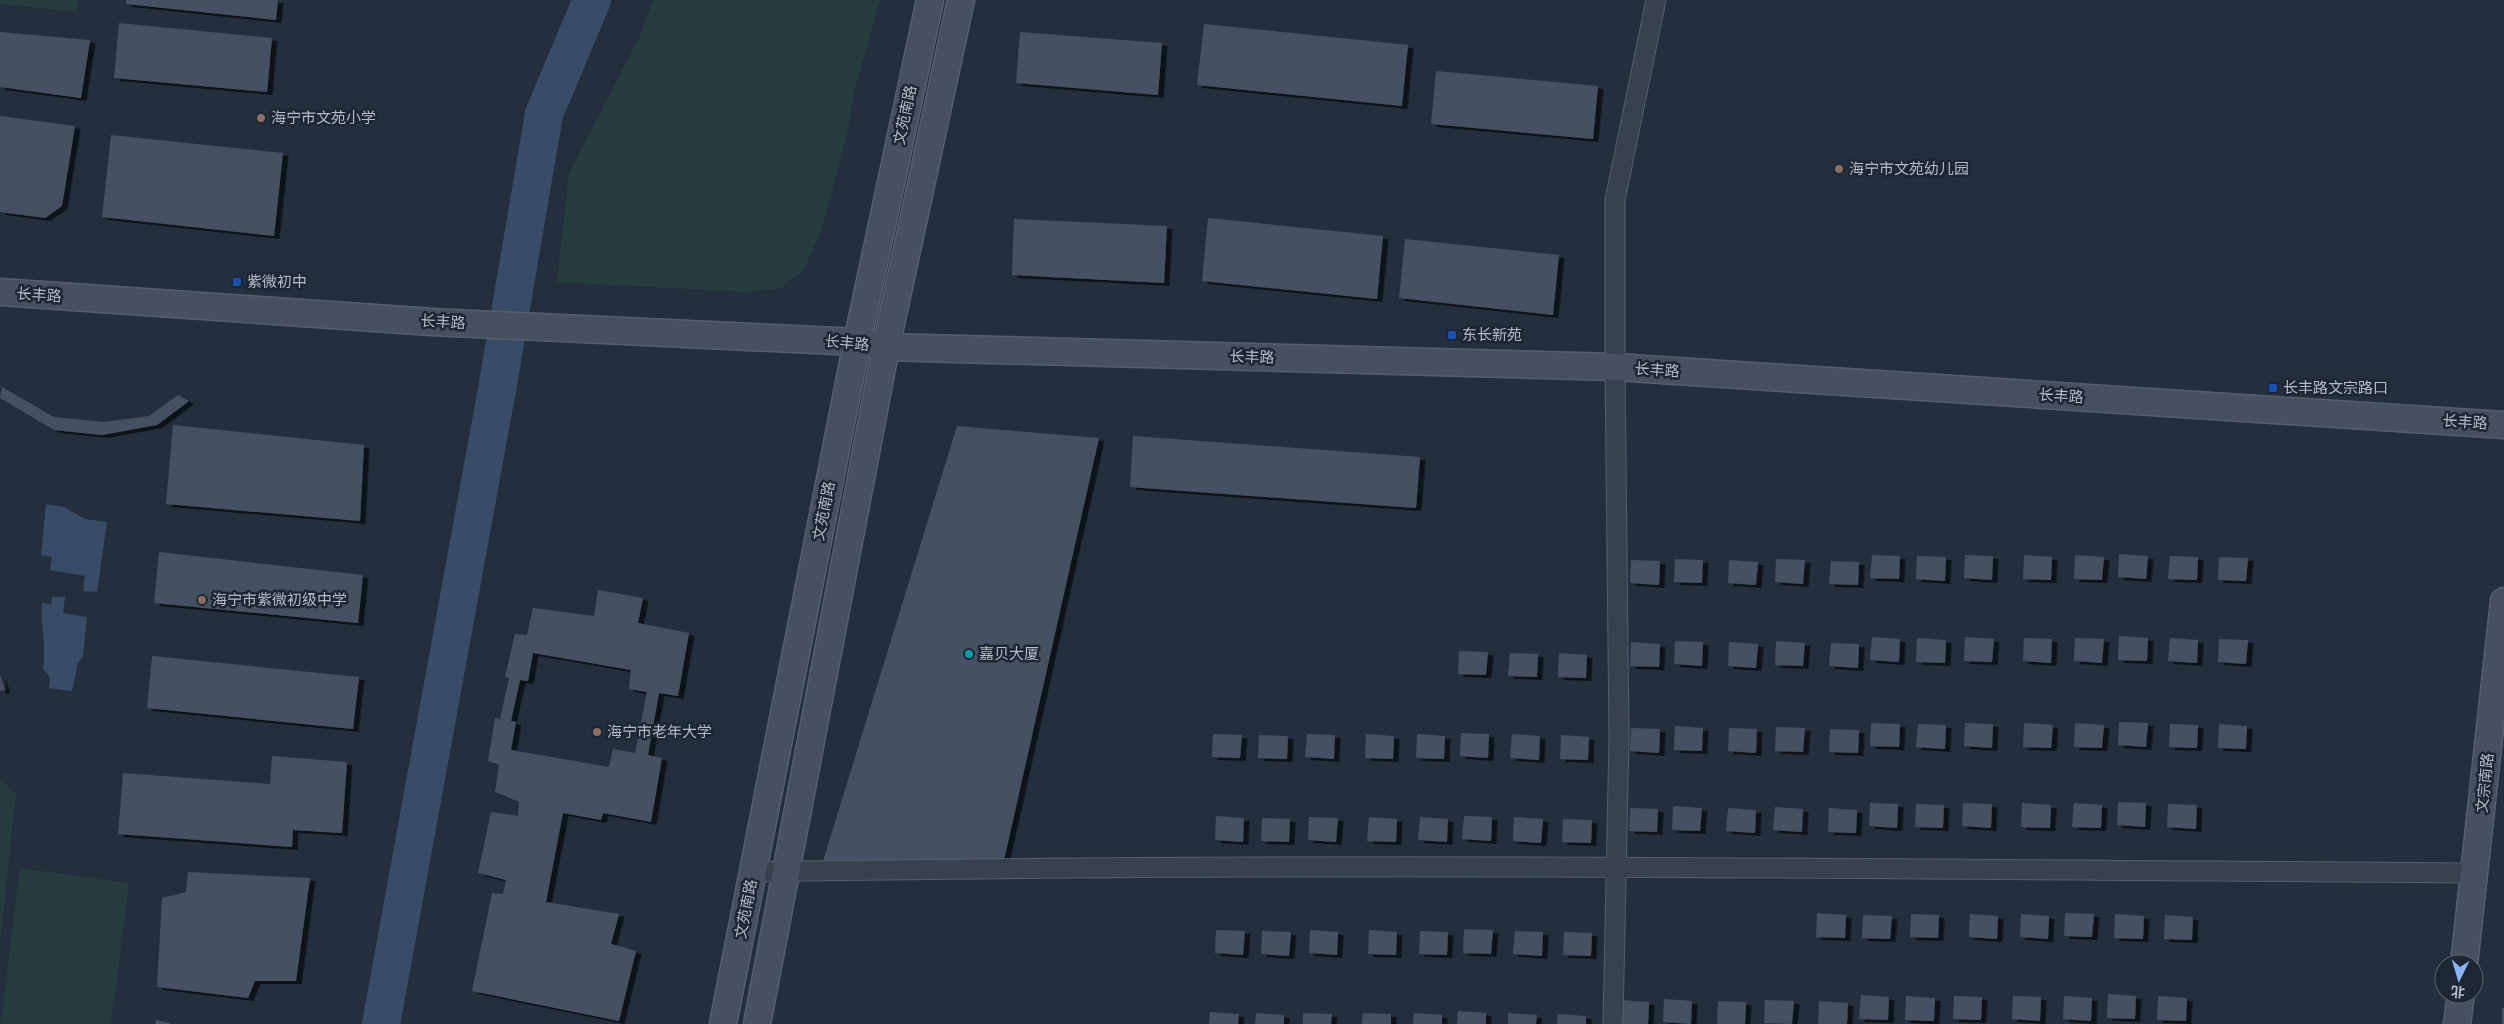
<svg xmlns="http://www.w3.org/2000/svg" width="2504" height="1024" font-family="'Archivo Narrow','Noto Sans SC',sans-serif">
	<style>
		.green { fill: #263c3f }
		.water { fill: #394c67 }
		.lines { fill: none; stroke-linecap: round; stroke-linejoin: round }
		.river { stroke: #394c67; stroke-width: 38 }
		.building { fill: #455162; fill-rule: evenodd; filter: url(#shadow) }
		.street-casing { stroke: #565f6c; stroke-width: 21 }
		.secondary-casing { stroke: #565f6c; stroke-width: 29 }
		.street { stroke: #38414e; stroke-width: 19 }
		.secondary { stroke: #465061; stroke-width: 26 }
		.education-dot { fill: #8d6e63; stroke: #1d2633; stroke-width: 2 }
		.transit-dot { fill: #1a4fb4; stroke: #1d2633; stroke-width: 2 }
		.culture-dot { fill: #0f9aa8; stroke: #1d2633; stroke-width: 2 }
		.labels { text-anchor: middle; stroke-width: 5; stroke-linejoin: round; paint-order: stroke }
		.street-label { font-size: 15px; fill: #b4bcc9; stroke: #1d2633 }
		.poi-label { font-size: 15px; fill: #b4bcc9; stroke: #1d2633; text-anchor: start }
	</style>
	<defs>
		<filter id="shadow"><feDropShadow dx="5.5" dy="3" stdDeviation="0" flood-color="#0009"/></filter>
	</defs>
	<rect width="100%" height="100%" fill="#242f3e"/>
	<g class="green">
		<path d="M0,0h78l-1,12 -77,-8z"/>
		<path d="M653,0h227l-26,92 -7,43 -26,97 -17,37 -22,19 -38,4 -187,-10 12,-109 71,-137z"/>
		<path d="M0,779l16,14 -16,152z"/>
		<path d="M20,868l109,15 -18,141h-110z"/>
	</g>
	<g class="water">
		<path d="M46,504l18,3 21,12 22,3 -10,70 -14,-1 2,-15 -35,-6 2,-13 -11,-2z"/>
		<path d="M52,597h13l-2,16 24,4 -4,39 -5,7 -6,28 -23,-3 1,-10 -7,-10c4,-22 -3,-43 -1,-65l9,1z"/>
	</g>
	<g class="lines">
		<path class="river" d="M381,1024l117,-640 46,-270 48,-114"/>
	</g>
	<g class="building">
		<path d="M126,0h152l-2,20 -150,-16z"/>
		<path d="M119,23l153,15 -5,54 -153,-14z"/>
		<path d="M1204,24l204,21 -6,61 -205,-21z"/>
		<path d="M0,32l90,8 -9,58 -81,-11z"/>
		<path d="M1020,32l142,11 -4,52 -142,-12z"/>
		<path d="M1436,71l162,15 -5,53 -162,-15z"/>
		<path d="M0,116l75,10 -13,80 -17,12 -45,-6z"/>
		<path d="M111,135l172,18 -9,83 -172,-19z"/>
		<path d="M1208,218l175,18 -6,63 -175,-18z"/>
		<path d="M1014,219l153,7 -3,57 -152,-8z"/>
		<path d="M1405,239l154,16 -6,60 -154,-17z"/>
		<path d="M2,387l52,30 50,5 45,-6 29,-21 11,6 -32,24 -55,10 -48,-5 -54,-32z"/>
		<path d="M173,425l191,20 -4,76 -194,-17z"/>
		<path d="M957,426l142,12 -97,431 -182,2z"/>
		<path d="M1133,436l287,21 -4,51 -286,-21z"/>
		<path d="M159,552l204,23 -5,48 -204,-20z"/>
		<path d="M2119,554l29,2 -2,23 -28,-2z"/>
		<path d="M1872,555l28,1 -1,23 -29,-1z"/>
		<path d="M1965,555l28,1 -1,24 -28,-2z"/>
		<path d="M2024,555l28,2 -1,23 -28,-1z"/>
		<path d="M2075,555l29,2 -2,23 -28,-1z"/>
		<path d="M1917,556l29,1 -1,24 -29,-2z"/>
		<path d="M2170,556l28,1 -1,23 -29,-1z"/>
		<path d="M2219,557l29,1 -2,23 -28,-1z"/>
		<path d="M1675,559l28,1 -1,23 -28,-1z"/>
		<path d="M1776,559l29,1 -2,24 -28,-2z"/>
		<path d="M1631,560l29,1 -1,24 -29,-2z"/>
		<path d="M1729,560l29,2 -2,23 -28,-2z"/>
		<path d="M1831,561l28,1 -1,23 -29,-1z"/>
		<path d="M598,590l45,8 -5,25 51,10 -11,63 -19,-3 -11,62 14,3 -11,64 -48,-9 -2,7 -38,-7 -17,89 73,12 -8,30 25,7 -17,70 -147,-30 20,-98 11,1 3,-14 -28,-7 13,-61 27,4 1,-14 -24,-10 4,-27 -11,-4 7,-43 5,1 9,-41 -4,-1 10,-43 12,1 6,-27 61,8zM533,653l98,17 -2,19 18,3 -12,61 -22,-4 -4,18 -98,-17 5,-28 -5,-1 9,-41 8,1z"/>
		<path d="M2119,636l29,2 -1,23 -29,-1z"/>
		<path d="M1872,637l28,2 -1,23 -29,-2z"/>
		<path d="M1965,637l29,2 -2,23 -28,-1z"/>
		<path d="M1917,638l29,2 -1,23 -29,-1z"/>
		<path d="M2024,638l28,1 -1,24 -28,-2z"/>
		<path d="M2075,638l29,1 -2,24 -28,-2z"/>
		<path d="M2170,638l28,2 -1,23 -29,-2z"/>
		<path d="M2219,639l29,1 -2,24 -28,-2z"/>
		<path d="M1675,641l28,1 -1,24 -28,-2z"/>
		<path d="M1776,641l29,2 -2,23 -28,-1z"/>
		<path d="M1631,642l29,2 -1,23 -29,-1z"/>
		<path d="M1729,642l29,2 -2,24 -28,-2z"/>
		<path d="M1831,643l28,1 -1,24 -29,-2z"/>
		<path d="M1459,651l29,1 -2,23 -28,-1z"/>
		<path d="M1510,653l28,1 -1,23 -29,-1z"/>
		<path d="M1559,653l28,2 -1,23 -28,-1z"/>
		<path d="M152,656l207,21 -6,52 -206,-21z"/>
		<path d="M0,675l5,15 -5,1z"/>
		<path d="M2119,722l29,1 -2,24 -28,-2z"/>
		<path d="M1871,723l29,1 -1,23 -29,-1z"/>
		<path d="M1965,723l28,1 -1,24 -28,-2z"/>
		<path d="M2024,723l29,2 -2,23 -28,-1z"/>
		<path d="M2075,723l29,2 -2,23 -28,-1z"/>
		<path d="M1918,724l28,1 -1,24 -29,-2z"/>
		<path d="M2170,724l28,1 -1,23 -28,-1z"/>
		<path d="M2219,724l28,2 -1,23 -28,-1z"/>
		<path d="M1675,726l28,2 -1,23 -28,-1z"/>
		<path d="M1776,727l29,1 -2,24 -28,-1z"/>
		<path d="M1631,728l29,1 -1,24 -29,-2z"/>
		<path d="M1729,728l28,1 -1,24 -28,-2z"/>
		<path d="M1830,729l29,1 -1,23 -29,-1z"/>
		<path d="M1461,733l28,1 -1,24 -28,-2z"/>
		<path d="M1213,734l29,1 -2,23 -28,-1z"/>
		<path d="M1307,734l28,1 -1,24 -29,-2z"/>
		<path d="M1366,734l28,2 -1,23 -28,-1z"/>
		<path d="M1417,734l28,2 -1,23 -28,-1z"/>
		<path d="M1512,734l28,2 -1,24 -29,-2z"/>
		<path d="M1259,735l29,1 -1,23 -29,-1z"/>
		<path d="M1561,735l28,2 -1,23 -28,-1z"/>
		<path d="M272,756l75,6 -5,71 -49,-3 -1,17 -174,-13 5,-61 147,11z"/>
		<path d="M2118,802l28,1 -1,24 -28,-2z"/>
		<path d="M1870,803l28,1 -1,24 -28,-2z"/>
		<path d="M1963,803l29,1 -1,24 -29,-2z"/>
		<path d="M2022,803l29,2 -1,23 -29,-1z"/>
		<path d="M2074,803l28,2 -1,23 -29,-1z"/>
		<path d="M1916,804l28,1 -1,23 -28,-1z"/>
		<path d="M2168,804l29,1 -1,24 -29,-2z"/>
		<path d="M1673,806l29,2 -2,23 -28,-1z"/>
		<path d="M1775,807l28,2 -1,23 -29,-2z"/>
		<path d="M1630,808l28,1 -1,23 -28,-1z"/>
		<path d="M1728,808l28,2 -1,23 -29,-2z"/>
		<path d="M1829,808l28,2 -1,23 -28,-1z"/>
		<path d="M1216,816l28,2 -1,24 -28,-2z"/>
		<path d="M1464,816l28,1 -1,24 -29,-2z"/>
		<path d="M1309,817l29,1 -2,24 -28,-2z"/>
		<path d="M1369,817l28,2 -1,23 -29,-1z"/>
		<path d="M1420,817l28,2 -1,23 -29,-2z"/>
		<path d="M1514,817l29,2 -2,24 -28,-2z"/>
		<path d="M1262,818l28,1 -1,23 -28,-1z"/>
		<path d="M1563,819l29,1 -1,23 -29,-1z"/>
		<path d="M188,872l122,6 -14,103h-41l-7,17 -91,-11 5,-89 24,-6z"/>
		<path d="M1817,913l29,2 -1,23 -29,-1z"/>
		<path d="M2065,913l29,1 -2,23 -28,-1z"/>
		<path d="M1911,914l28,1 -1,23 -28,-1z"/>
		<path d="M1970,914l28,2 -1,23 -28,-2z"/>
		<path d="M2021,914l28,2 -1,23 -28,-2z"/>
		<path d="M2115,914l29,2 -1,23 -29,-1z"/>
		<path d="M1863,915l29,1 -2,23 -28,-1z"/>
		<path d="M2165,915l28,2 -1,23 -28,-1z"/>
		<path d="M1464,929l29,1 -2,24 -28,-1z"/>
		<path d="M1216,930l29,1 -2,24 -28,-2z"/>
		<path d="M1310,930l28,2 -1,23 -28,-2z"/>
		<path d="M1369,930l28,2 -1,23 -28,-1z"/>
		<path d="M1262,931l29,1 -2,24 -28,-2z"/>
		<path d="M1420,931l28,1 -1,23 -28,-1z"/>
		<path d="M1515,931l28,1 -1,24 -29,-2z"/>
		<path d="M1564,932l28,1 -1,23 -28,-1z"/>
		<path d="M2108,994l28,2 -1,23 -28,-1z"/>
		<path d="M1861,995l28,2 -1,23 -29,-1z"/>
		<path d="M1906,996l29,2 -1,23 -29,-1z"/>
		<path d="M1954,996l28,1 -1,23 -28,-1z"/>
		<path d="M2013,996l28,1 -1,24 -28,-2z"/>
		<path d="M2064,996l28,2 -1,23 -28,-2z"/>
		<path d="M2158,996l29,2 -1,23 -29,-1z"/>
		<path d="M1664,999l28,2 -1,23 -28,-2z"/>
		<path d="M1620,1000l29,2 -1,22h-29z"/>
		<path d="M1765,1000l29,1 -2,23 -28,-1z"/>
		<path d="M1718,1001l28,1 -1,22h-28z"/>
		<path d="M1819,1001l29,2 -1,21h-29z"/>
		<rect x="2502" y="1008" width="2" height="16"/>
		<path d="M1458,1011l28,2v11h-29z"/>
		<path d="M1210,1012l29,2 -1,10h-29z"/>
		<path d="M1256,1013l28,2v9h-29z"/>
		<path d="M1303,1013l29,1 -1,10h-28z"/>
		<path d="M1363,1013l28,1v10h-29z"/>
		<path d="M1414,1013l28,2v9h-29z"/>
		<path d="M1508,1013l29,2 -1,9h-28z"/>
		<path d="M1558,1014l28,2v8h-29z"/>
		<path d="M156,1020l14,3v1h-15z"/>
	</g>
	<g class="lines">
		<g class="street-casing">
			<g id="street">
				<path d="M753,872c574,-10 1148,-3 1723,1"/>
				<path d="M1613,1024l6,-287 -4,-370v-167l41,-200"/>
			</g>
		</g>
		<g class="secondary-casing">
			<g id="secondary">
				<path d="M0,292l432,30 425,20 29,5 729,20 889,58"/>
				<path d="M2464,964l40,-363"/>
				<path d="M723,1024l134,-682 73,-342"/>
				<path d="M757,1024l129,-677 75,-347"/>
				<path d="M2457,1024l4,-30"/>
			</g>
		</g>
		<use href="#street" class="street"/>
		<use href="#secondary" class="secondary"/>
	</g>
	<g class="education-dot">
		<circle cx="261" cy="118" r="5"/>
		<circle cx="1839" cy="169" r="5"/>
		<circle cx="202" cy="600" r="5"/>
		<circle cx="597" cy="732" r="5"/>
	</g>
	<g class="transit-dot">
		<rect x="232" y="277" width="10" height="10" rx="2.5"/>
		<rect x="1447" y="330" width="10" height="10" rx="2.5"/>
		<rect x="2268" y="383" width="10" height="10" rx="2.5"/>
	</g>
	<circle class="culture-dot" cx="969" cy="654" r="5"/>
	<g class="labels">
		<g class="street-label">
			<text transform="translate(905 115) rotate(-78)" y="5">文苑南路</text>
			<text transform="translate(39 295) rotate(4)" y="5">长丰路</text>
			<text transform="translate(443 322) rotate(3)" y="5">长丰路</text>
			<text transform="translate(847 343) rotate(5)" y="5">长丰路</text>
			<text transform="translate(1252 357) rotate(2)" y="5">长丰路</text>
			<text transform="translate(1657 370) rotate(4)" y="5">长丰路</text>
			<text transform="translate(2061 396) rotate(4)" y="5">长丰路</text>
			<text transform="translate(2465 422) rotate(4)" y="5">长丰路</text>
			<text transform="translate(824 511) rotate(-79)" y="5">文苑南路</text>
			<text transform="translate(2485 783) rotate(-84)" y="5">文宗南路</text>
			<text transform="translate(746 909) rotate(-79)" y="5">文苑南路</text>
		</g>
		<g class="poi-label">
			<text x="271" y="123">海宁市文苑小学</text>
			<text x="1849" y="174">海宁市文苑幼儿园</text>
			<text x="247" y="287">紫微初中</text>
			<text x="1462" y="340">东长新苑</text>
			<text x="2283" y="393">长丰路文宗路口</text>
			<text x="212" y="605">海宁市紫微初级中学</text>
			<text x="979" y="659">嘉贝大厦</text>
			<text x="607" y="737">海宁市老年大学</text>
		</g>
	</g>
	<g transform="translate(2459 979) rotate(185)"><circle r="24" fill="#1d2633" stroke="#59626f"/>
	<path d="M0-4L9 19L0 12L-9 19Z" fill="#8ab4f8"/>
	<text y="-8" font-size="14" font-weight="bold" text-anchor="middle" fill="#b4bcc9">北</text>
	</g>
</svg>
